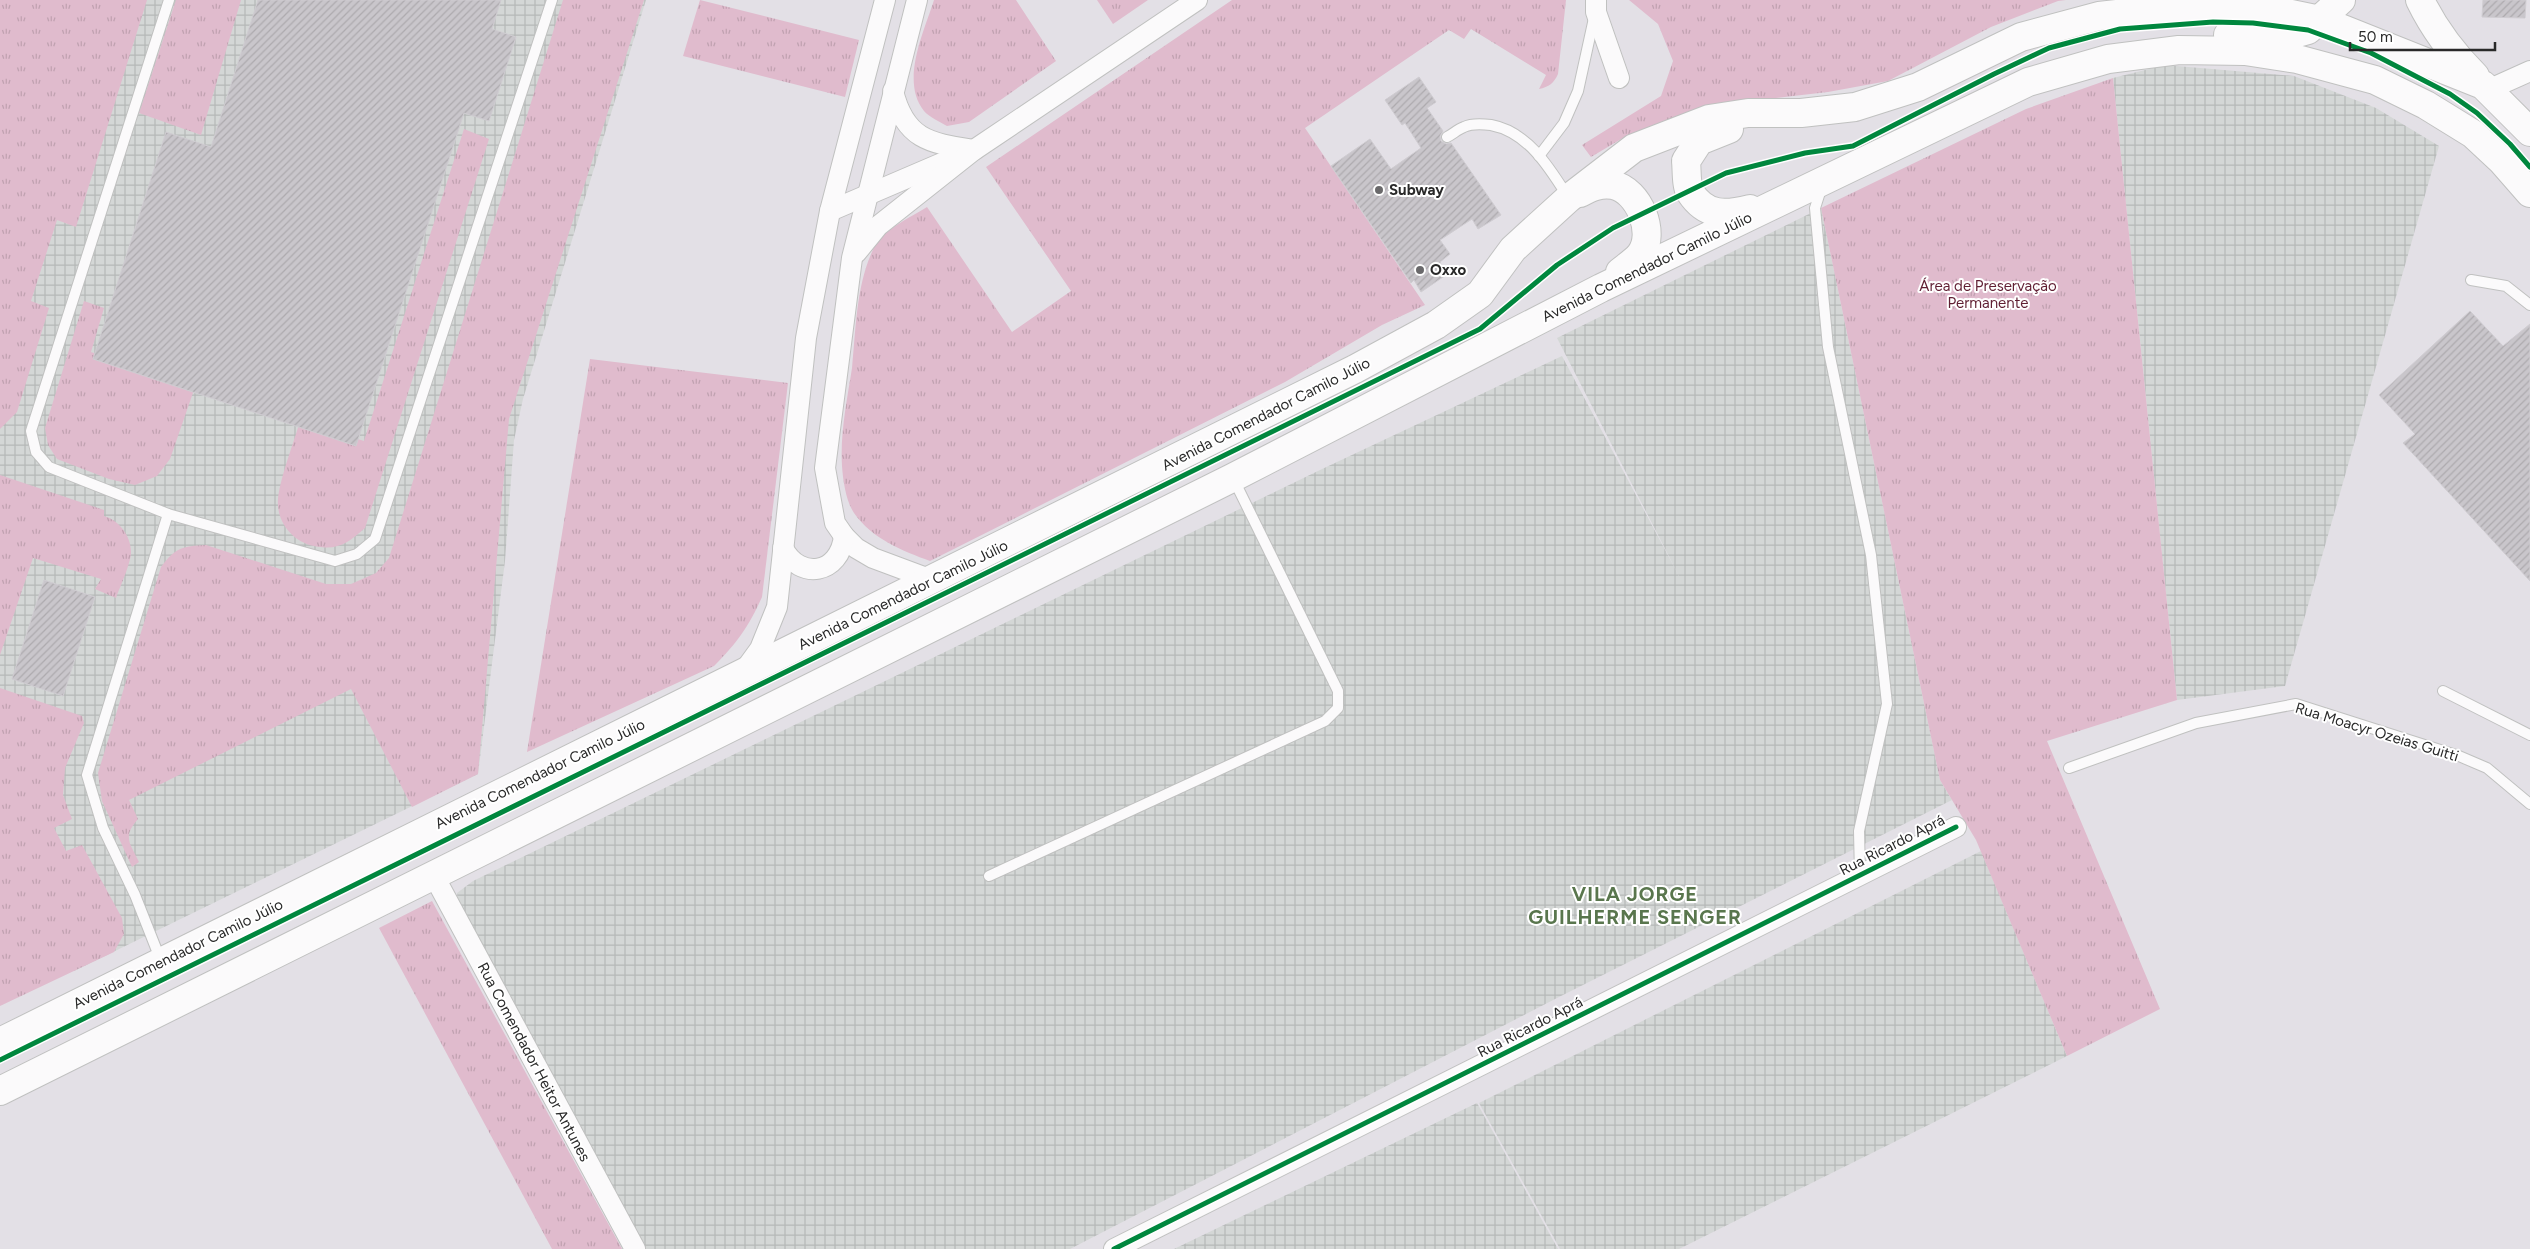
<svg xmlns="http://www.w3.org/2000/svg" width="2530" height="1249" font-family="Figtree,sans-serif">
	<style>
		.industrial { fill: url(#industrial-grid) }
		.grass { fill: url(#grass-tufts) }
		.building { fill: url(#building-hatch); stroke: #cfccd1 }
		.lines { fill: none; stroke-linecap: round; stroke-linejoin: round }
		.service-casing { stroke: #c0c1c0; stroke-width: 12 }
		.minor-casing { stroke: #c0c1c0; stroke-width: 22 }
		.secondary-casing { stroke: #c0c1c0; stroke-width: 30 }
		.service { stroke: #fbfafb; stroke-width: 10 }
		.minor { stroke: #fbfafb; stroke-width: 20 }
		.secondary { stroke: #fbfafb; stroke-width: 28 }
		.cycleway-casing { stroke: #fff; stroke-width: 8 }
		.cycleway { stroke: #00873e; stroke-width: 5 }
		.poi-dot { fill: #6a696b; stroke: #fff; stroke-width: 2 }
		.labels { text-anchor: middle; stroke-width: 4; stroke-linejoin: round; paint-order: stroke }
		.poi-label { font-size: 15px; font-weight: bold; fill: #292929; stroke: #fff; text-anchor: start }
		.street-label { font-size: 15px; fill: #292929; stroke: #fff }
		.park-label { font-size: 15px; fill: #601f33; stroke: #fff }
		.district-label { font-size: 20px; font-weight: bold; letter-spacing: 1px; fill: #59764d; stroke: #fff }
	</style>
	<defs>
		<pattern id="industrial-grid" width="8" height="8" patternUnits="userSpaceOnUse" patternTransform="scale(1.25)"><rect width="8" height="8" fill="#d4d7d6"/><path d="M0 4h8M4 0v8" fill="none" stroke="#b6b9b8"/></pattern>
		<pattern id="grass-tufts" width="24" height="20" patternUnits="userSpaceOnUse" patternTransform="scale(1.25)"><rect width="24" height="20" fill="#e0bbcd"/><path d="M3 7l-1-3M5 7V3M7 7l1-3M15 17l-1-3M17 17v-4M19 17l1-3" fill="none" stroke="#c0a1b0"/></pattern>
		<pattern id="building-hatch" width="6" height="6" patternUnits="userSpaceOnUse" patternTransform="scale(1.25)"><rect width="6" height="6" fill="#c9c6cb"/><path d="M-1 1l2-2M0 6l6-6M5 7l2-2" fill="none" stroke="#adaaae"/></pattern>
	</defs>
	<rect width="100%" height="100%" fill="#e3e0e6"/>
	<g class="industrial">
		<path d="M103,0h543l-123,399 -9,41 -9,121 -27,213 -404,197 -74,-165v-492z"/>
		<path d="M2165,65l129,11 82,32 63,38 -154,540 -108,14 -64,-622z"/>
		<path d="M1821,208l119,572 12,20 -393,197 -489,252h-425l-187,-340 -1,-16 16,-12 847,-411 242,-114 117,220 -122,-238z"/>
		<path d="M1981,851l86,205 -388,193h-119l-81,-146z"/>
		<path d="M1477,1103l81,146h-384z"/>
	</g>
	<g class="grass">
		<path d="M0,0h147l-71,227 -19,-7 -26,81 18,7 -32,104 -17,17z"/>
		<path d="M176,0h65l-40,135 -62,-22z"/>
		<path d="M563,0h81l-135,419 -31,355 -66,33 -61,-118 -222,111 9,19c-16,18 -8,24 1,43l-7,5 -30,-66 -4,-28 63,-206c14,-19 21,-21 45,-22l120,39h25l25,-11 13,-15z"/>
		<path d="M700,0l159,40 -14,57 -162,-41z"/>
		<path d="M934,0h82l40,61 -87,61 -22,4c-7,-4 -18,-9 -23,-15 -24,-30 0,-79 10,-111z"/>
		<path d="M1097,0h51l-35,24z"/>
		<path d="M1232,0h334l-8,74c-4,9 -9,13 -19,15l7,-14 -75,-46 -7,10 -15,-9 -144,98 120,177 -43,20 -97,57 -355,179c-27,-10 -58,-22 -76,-48 -8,-12 -11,-32 -12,-47 -2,-32 5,-66 10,-98 4,-38 4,-81 20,-116 9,-22 36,-33 55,-45l85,125 59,-41 -85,-124z"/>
		<path d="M1629,0h437l-8,1 -67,26 -103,54 -60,11 -94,11 -58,16 -48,16 -37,22 -9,-12 79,-49 12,-35 -15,-37z"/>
		<path d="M2113,78l64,622 -130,41 113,268 -93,47 -91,-216 -36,-60 -119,-572 205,-99z"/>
		<path d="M464,129l25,10 -124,389c-17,15 -27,23 -51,18 -21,-4 -38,-24 -36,-47 2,-21 16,-57 22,-78l64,20z"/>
		<path d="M84,301l20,7 -13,44 104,35 -25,72 -13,17 -22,9 -26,-6 -52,-20 -9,-14 -3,-17z"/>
		<path d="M590,359l198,24 -26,214c-13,29 -25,46 -48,69l-187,86z"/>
		<path d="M0,475l104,35v6c15,4 27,20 27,36 0,11 -11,35 -15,46l-21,-9 6,-10 -68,-21 -33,97z"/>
		<path d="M0,688l82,28 2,7 -19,45 -2,27 9,24 -18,9 12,23 16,-6 40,73 2,16 -10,18 -114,54z"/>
		<path d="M432,901l190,348h-70l-173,-321z"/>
	</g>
	<g class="building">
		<path d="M258,0h243l-9,29 24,8 -27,84 -25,-8 -108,333 -263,-87 73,-227 45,15z"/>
		<path d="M2483,0h43l-1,18 -43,-1z"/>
		<path d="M1419,77l17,25 -9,6 16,23 -3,5 1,5 5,3 5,-1 50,72 -23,14 -6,-10 -32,21 10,14 -10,8 6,13 -25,17 -7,-12 -3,3 -80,-117 39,-27 21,30 30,-21 -16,-25 -3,2 -17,-25z"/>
		<path d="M2470,311l33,35 27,-22v257l-127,-138 12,-9 -36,-39z"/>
		<path d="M44,580l51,17 -32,99 -51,-17z"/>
	</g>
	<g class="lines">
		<g class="service-casing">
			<g id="service">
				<path d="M169,0l-138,431 5,21 13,15 119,47 167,47 22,-7 18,-15 177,-539"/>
				<path d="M1447,137c6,-3 11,-8 17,-10 8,-4 19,-3 27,-2 37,7 58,42 77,72"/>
				<path d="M1539,156l25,-33 14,-32 16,-73"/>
				<path d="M1822,186l-7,22 13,139 43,208 16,149 -28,127 1,44"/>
				<path d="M2471,280l35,6 24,19"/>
				<path d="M2443,691l87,44"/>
				<path d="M2069,768l127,-45 100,-19 163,52 28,12 43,36"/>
				<path d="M989,876l336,-155 13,-13v-17l-105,-213"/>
				<path d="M161,961l-26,-66 -32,-67 -16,-53 81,-261"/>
			</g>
		</g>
		<g class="minor-casing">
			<g id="minor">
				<path d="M917,0l-65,258 -27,210 10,55 9,13 12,12 17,10 59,22"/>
				<path d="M1596,0v12l23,66"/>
				<path d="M2490,89l40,-18"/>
				<path d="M893,91c12,49 37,52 81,59"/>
				<path d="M830,211l119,-51"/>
				<path d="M856,253l22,-27 96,-76 223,-150"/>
				<path d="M783,548c17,33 57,26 61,-12"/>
				<path d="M744,671l16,-22 17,-42 29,-269 24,-127 55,-211"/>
				<path d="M434,876l201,373"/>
				<path d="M1114,1249l842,-422"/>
			</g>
		</g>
		<g class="secondary-casing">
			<g id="secondary">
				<path d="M2420,0c14,29 32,53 55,76"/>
				<path d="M2228,35h62l18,-5 33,-30"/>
				<path d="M1729,129l-30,12 -13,20c1,9 0,24 4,31 16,25 36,23 60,17"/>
				<path d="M1580,193c11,-6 20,-10 33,-8 26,5 44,49 27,70 -5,6 -14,12 -20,17"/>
				<path d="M0,1042l1355,-673 81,-44 44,-31 33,-45 56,-51 65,-50 75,-29 39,-6h53l54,-6 63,-20 103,-50 78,-21 52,-6 126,1 43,9 163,65 47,47"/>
				<path d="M0,1091l1232,-613 369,-190 427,-206 80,-23 71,-9 66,1 52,8 78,21 51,25 47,29 29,27 28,32"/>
			</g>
		</g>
		<use href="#service" class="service"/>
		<use href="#minor" class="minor"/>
		<use href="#secondary" class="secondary"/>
		<g class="cycleway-casing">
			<g id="cycleway">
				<path d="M0,1060l1480,-731 77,-64 56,-37 113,-55 79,-20 48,-7 141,-72 55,-26 71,-19 93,-7 40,1 55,7 63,23 79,41 27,19 33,31 20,23"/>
				<path d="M1114,1249l842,-422"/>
			</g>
		</g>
		<use href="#cycleway" class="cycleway"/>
	</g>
	<g class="poi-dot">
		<circle cx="1379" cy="190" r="5"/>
		<circle cx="1420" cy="270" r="5"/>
	</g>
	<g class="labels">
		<g class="poi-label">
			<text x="1389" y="195">Subway</text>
			<text x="1430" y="275">Oxxo</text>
		</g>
		<g class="street-label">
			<text transform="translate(1647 267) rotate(-26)" y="5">Avenida Comendador Camilo Júlio</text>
			<text transform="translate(1266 414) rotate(-27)" y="5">Avenida Comendador Camilo Júlio</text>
			<text transform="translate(903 595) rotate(-26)" y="5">Avenida Comendador Camilo Júlio</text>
			<text transform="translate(2377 732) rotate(17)" y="5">Rua Moacyr Ozeias Guitti</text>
			<text transform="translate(540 774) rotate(-26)" y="5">Avenida Comendador Camilo Júlio</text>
			<text transform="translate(1892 845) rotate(-27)" y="5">Rua Ricardo Aprá</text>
			<text transform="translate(178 954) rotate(-26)" y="5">Avenida Comendador Camilo Júlio</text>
			<text transform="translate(1530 1027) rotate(-27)" y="5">Rua Ricardo Aprá</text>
			<text transform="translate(534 1062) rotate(62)" y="5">Rua Comendador Heitor Antunes</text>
		</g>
		<g class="park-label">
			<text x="1988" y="291">Área de Preservação<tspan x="1988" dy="17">Permanente</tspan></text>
		</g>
		<g class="district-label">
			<text x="1635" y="901">VILA JORGE<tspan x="1635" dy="23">GUILHERME SENGER</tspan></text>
		</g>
	</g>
	<path d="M2350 42v8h145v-8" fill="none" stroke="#292929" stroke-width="2.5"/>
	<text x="2358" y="42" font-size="15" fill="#292929" stroke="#ffffff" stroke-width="4" paint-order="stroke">50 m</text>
</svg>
